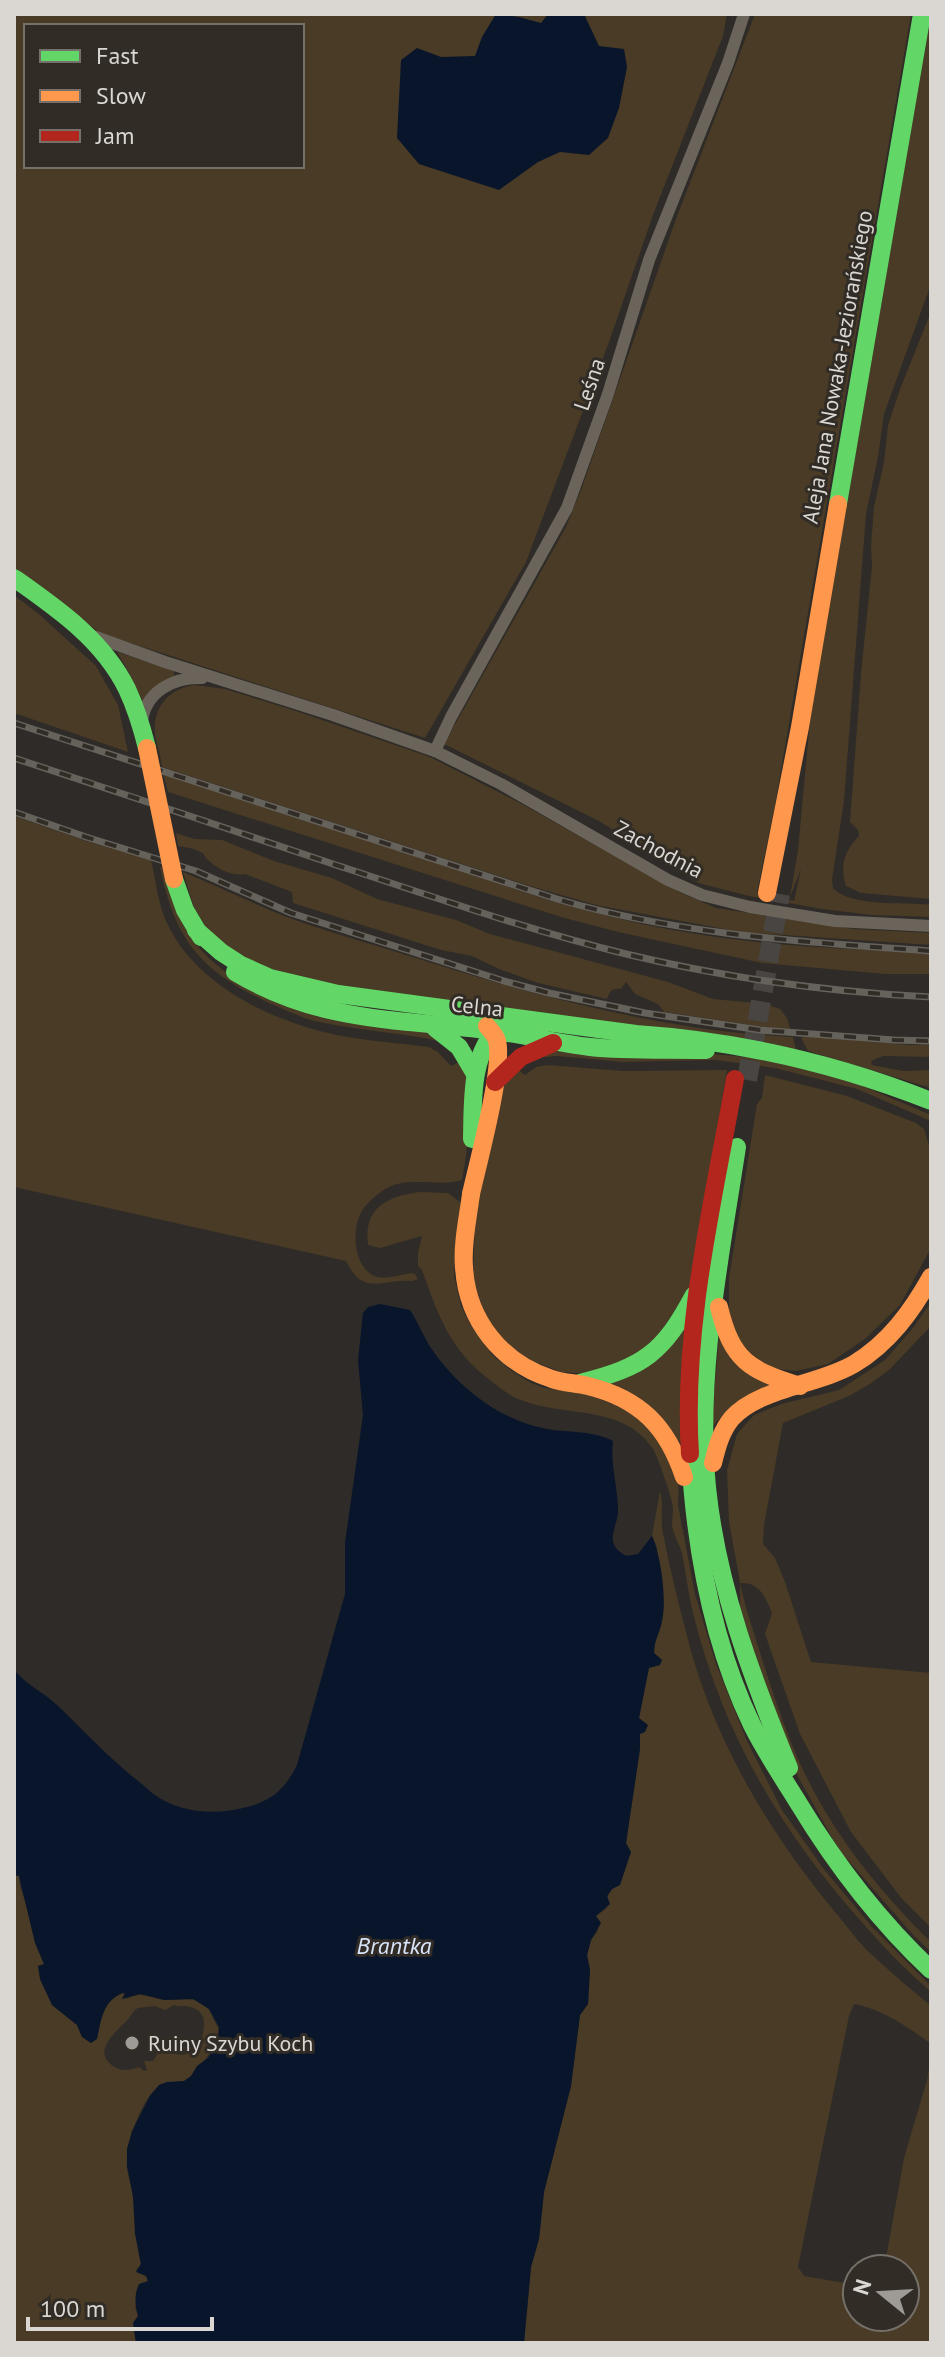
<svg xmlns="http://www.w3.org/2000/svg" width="945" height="2357" font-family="'PT Sans',sans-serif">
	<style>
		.green { fill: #493b25; fill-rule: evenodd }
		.water { fill: #09152a }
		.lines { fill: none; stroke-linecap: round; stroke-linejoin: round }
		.primary-tunnel { stroke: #484542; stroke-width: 20; stroke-dasharray: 20 10; stroke-linecap: butt }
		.street { stroke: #6a645b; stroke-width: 12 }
		.fast { stroke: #63d668; stroke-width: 18 }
		.slow { stroke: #ff974d; stroke-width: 18 }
		.jam { stroke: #b3261e; stroke-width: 18 }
		.rail-casing { stroke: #65615b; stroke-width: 7 }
		.rail { stroke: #312c25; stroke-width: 4; stroke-dasharray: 12; stroke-linecap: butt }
		.slow-bridge { stroke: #ff974d; stroke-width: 18 }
		.poi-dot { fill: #9e9b96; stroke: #312c25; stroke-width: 3 }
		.labels { text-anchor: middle; stroke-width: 6; stroke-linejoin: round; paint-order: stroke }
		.street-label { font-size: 22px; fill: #dad7d2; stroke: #312c25 }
		.poi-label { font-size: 22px; fill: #dad7d2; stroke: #312c25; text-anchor: start }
		.water-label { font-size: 24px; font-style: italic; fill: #d7e4f9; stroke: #312c25 }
	</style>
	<rect width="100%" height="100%" fill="#2e2b28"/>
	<g class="green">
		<path d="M14,14h713l-4,22 -70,179 -44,127 -83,220 -101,176 -325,-105 -86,-66zM26,26h276v140h-276z"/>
		<path d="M755,14h156l-136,791 -18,87 37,9 7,-32 -11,28 8,-47 12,-130 121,-706v270l-47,130 -6,43 -12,57 -22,287 -12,79 1,8c19,20 72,13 98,17v12l-59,-2 -50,-6 -73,-13 -51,-13 -99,-62 -155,-77 122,-217 15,-37 95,-271z"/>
		<path d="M931,312v587l-70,-6 -15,-7c-7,-20 -1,-36 13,-50l-1,-6 -8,-8 11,-149 11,-107 -1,-20 3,-39 10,-45 4,-37 12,-36z"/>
		<path d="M14,595l27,21 55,50 22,39 10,47 -114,-39z"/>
		<path d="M117,652l57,19v5l-11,6 -20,20 -15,-31z"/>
		<path d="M195,685l30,4 71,22 134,46 90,46 159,89 37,16 138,21 77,4v12l-191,-13 -144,-27 -66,-19 -368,-119c-1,-11 -5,-21 -7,-32 -3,-27 14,-47 40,-50z"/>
		<path d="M163,774l385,126c63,18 127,33 193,40 63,8 127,9 190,14v20h-46l-123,-11 -144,-31 -57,-15 -393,-125z"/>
		<path d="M14,816l72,25 65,19c5,20 7,46 17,65 29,61 106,97 169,110 30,6 61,8 92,12l9,5 13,14 12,-6c10,35 6,84 -1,120 -25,8 -56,-6 -80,11 -5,4 -14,11 -18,17 -13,17 -12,57 10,68 10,4 27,-1 37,-3l4,1 3,5 -6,2c-30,-3 -48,17 -66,-20l-332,-74z"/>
		<path d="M176,833l18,6 28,1 52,21 58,17 45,21 79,21 34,14 178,48 45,17 53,5 14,5 7,9 4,13 -127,-19 -6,-8 -23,-10 -9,-12 -5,7c-9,-1 -11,1 -14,10l-69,-16 -39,-14 -27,-13 -31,-6 -148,-47 -1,-11 -47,-18c-13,3 -29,-6 -37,-14 -9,-9 1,-4 -10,-9 -6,-3 -14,-4 -20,-5z"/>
		<path d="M160,867h2c6,26 23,66 42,86 7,8 16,14 24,21l210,61 11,15 -11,-9 -9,-2c-36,-7 -73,-9 -109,-17 -18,-3 -34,-12 -51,-19 -68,-32 -94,-62 -109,-136z"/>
		<path d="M183,872c34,14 67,30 101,44 40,15 82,26 122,39 126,40 256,76 387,82l3,13 -491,-67 -37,-9 -56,-38 -17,-26z"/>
		<path d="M806,1036l104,9 21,-1v13l-48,-1 -12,5 1,4 31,6 28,-1v18l-123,-37 -7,-13z"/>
		<path d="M543,1050l170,4 44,4 29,5 65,18 80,34v6l-74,-32 -82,-21 -59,-8 -93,2 -66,-6 -22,2z"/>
		<path d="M548,1065l75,6 104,-1 -37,217 -45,69 -58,18 -26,-2 -28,-11 -25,-14 -20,-23 -15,-45 2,-62 30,-137 9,-13 11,8 11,-8z"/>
		<path d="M765,1075l82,21 69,27 8,6 7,23v96l-31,57 -35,34 -37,25 -32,7 -26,-3 -21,-16 -11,-13 -9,-19v-42l28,-174 5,-6z"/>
		<path d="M420,1192l28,1 13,10 -7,72 7,31 8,16 23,33 20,16 19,12 14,5 41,5 56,24 37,59 -1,29 17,89 21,70 31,77 35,69 41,58 50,60 58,58v6c-26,-22 -50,-48 -72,-73 -80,-90 -137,-188 -166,-306 -5,-20 -7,-40 -11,-60 -3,-9 -9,-19 -10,-28 0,-6 1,-12 1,-18 -1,-9 -15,-50 -20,-58 -30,-45 -86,-31 -132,-49 -11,-4 -21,-12 -30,-19 -42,-32 -52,-64 -69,-111l-4,-4v-13l4,-17 -42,12 -12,-3c-5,-38 20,-49 52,-53z"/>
		<path d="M931,1302v24l-42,44 -19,14 -21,12 -66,27 -19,102 -1,19 12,14 10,24 26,80 120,11v255l-29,-29 -51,-67 -51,-98 -35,-100 7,-21c-7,-16 -12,-31 -32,-30l6,25c16,50 31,102 52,151 31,70 79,130 133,183v10l-17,-16 -75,-86 -42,-75 -20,-51 -37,-117v-25l-11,-60 -2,-52 10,-36 17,-19 27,-11 58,-14 46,-30 28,-32z"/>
		<path d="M684,1327l-3,116 -73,-59z"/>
		<path d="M719,1336l61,49 -52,25 -17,18z"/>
		<path d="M660,1491c4,14 0,28 3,42 8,42 19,84 30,125 28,94 80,179 142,254 12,14 23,30 36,42 19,18 40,35 60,52v38c-23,-17 -49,-35 -77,-40l-5,12 -51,251 6,9 53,9v32h48v-48h-21l20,-111 23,-78 4,-23v286h-407l7,-76 8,-28 5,-47 27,-106 9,-71 8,-11 2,-34 -3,-15 4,-15 7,-9 -2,-15 11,-8c0,-13 2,-18 13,-24l20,-135 -1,-31 10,-51 13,-7 -8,-7 2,-17 6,-14 -5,-75 -5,-11z"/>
		<path d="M14,1875l5,1 1,10 11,33 4,23 9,22 -4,15 12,26 25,20 5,12 15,2c4,-18 6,-39 26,-46l4,6c16,-9 25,0 41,1 21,0 36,-6 45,18 4,9 8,11 5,22 -3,8 -27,39 -34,41 -9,3 -17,-1 -24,4 -19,13 -35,60 -33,83 1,10 5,20 6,30 3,22 2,44 8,66l-5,6 10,6 2,6 -13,25 3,9 -5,7 3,20h-122zM174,2005c4,2 8,1 12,1 29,5 15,29 13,44l-17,5 -23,-3 -6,9h-9l3,9 -3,1 -5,-4c-8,3 -18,5 -26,-1 -23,-16 6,-36 16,-48 3,-4 5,-8 9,-10l17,-2 10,4z"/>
	</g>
	<g class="water">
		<path d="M496,14l23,3 22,6 7,-9h36l15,32 25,3 3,18 -8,41 -11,30 -19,17 -29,-3 -22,10 -39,28 -80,-26 -22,-26 4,-78 16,-12 24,9 34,-1 7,-19z"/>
		<path d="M380,1304l30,6c8,12 13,26 21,38 26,39 70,73 116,81 23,4 45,1 66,12 -3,24 5,46 5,70 0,10 -7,22 -5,31 2,7 7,10 13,14l12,-2 14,-18c9,20 15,63 10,85 -2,12 -8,19 -8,32l8,7 -2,5 -11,3 -10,50 9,7 -3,7 -5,2v15l-14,94 5,9 -11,33 -8,4 -5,7 3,8 -14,12 5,7 -10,17 -4,15 3,15 -2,34 -8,11 -9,71 -27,106 -5,47 -8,28 -7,76h-388l-3,-20 5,-7c-3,-11 -4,-21 1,-32l9,-3 -2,-5 -10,-4 5,-8 -6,-30 -2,-38 -6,-30v-17l5,-18 18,-35 9,-11 8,-3 17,-1 7,-5 6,-10 11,-8 9,-14 2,-17 -10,-18 -16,-10 -29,1 -24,-6 -18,5 3,-6h-2c-20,7 -22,27 -26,46l-6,4 -9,-6 -5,-12 -25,-20 -12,-26 -2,-13 6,-2 -9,-21 -16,-67 -5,-1v-205c14,16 29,22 43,35 26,25 48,49 76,72 7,5 13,11 19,16 26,20 64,23 95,14 26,-7 38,-18 50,-42l48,-171v-51l18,-128 -5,-55 5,-47 5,-6z"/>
	</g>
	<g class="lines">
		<path class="primary-tunnel" d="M747,1080l33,-186"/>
		<g class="street">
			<path d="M93,636l72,26 168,53 102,36 66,33 167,96 34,15 48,12 85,14 96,5"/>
			<path d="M142,721c4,-30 32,-44 60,-43"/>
			<path d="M435,751l16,-34 116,-209 41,-114 41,-134 79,-197 16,-49"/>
		</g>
		<g class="fast">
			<path d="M838,504l84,-490"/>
			<path d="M14,578c44,31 89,62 113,111 9,19 15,39 20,59"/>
			<path d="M174,879l11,31 16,27"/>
			<path d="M196,930l25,22 20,13 29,13 68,16 298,40c103,7 199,29 295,67"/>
			<path d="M235,972c83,50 160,47 253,58 34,4 68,13 102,17 39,4 77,2 116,3"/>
			<path d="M435,1028l24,19 16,27"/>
			<path d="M472,1139c1,-40 -2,-84 28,-114"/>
			<path d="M737,1147c-17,112 -41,227 -30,340 10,99 45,190 82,281"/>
			<path d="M580,1383c64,-16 83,-30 114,-88"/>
			<path d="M690,1454c5,93 22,188 62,271 14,28 31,53 47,79 37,61 80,117 132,166"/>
		</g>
		<g class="slow">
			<path d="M767,893l33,-166 38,-223"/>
			<path d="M471,1194c7,-31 33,-127 26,-153 -1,-5 -6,-10 -10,-15"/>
			<path d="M471,1194c-3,24 -9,49 -7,73 3,53 37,96 88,112 11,4 24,4 36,7 52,13 79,40 96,91"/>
			<path d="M719,1307c13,54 30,63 81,79"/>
			<path d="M713,1463c4,-16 8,-32 19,-45 27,-30 86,-33 122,-54 35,-21 58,-53 77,-87"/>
		</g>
		<g class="jam">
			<path d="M495,1082l26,-25 32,-14"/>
			<path d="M690,1454c-8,-126 23,-252 45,-375"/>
		</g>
		<g class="rail-casing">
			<g id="rail">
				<path d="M14,723l543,176c122,36 248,43 374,52"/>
				<path d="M14,758c107,35 215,71 322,107 96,31 191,65 290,89 100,24 202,38 305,43"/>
				<path d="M14,812l72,25 110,34 95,42 213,68 45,12 96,20 115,17 134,10 37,1"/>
			</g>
		</g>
		<use href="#rail" class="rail"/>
		<path class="slow-bridge" d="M147,748l27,131"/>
	</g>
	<circle class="poi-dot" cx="132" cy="2043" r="8"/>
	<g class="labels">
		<g class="street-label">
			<text transform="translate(837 367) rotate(-80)" y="8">Aleja Jana Nowaka-Jeziorańskiego</text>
			<text transform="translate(589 384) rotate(-71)" y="8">Leśna</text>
			<text transform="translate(659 849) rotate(28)" y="8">Zachodnia</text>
			<text transform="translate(477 1006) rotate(6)" y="8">Celna</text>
		</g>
		<g class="poi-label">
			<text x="148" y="2051">Ruiny Szybu Koch</text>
		</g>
		<g class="water-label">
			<text x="394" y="1954">Brantka</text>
		</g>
	</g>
	<rect width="945" height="2357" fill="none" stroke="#dad7d2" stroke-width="32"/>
	<rect x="24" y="24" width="280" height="144" fill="#312c25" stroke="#75706a" stroke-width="2"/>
	<rect x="40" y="50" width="40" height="12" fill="#63d668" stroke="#75706a" stroke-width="2"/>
	<text x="96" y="64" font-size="24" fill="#dad7d2">Fast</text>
	<rect x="40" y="90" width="40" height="12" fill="#ff974d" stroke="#75706a" stroke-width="2"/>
	<text x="96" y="104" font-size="24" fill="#dad7d2">Slow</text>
	<rect x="40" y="130" width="40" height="12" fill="#b3261e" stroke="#75706a" stroke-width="2"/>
	<text x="96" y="144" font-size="24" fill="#dad7d2">Jam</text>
	<g transform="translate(881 2293) rotate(288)"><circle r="38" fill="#312c25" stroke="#75706a" stroke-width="2"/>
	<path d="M0-6L14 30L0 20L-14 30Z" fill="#9e9b96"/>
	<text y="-12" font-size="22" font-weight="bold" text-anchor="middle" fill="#dad7d2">N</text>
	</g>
	<path d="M28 2317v12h184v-12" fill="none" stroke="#dad7d2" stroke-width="4"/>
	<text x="40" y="2317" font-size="24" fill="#dad7d2" stroke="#312c25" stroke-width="6" paint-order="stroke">100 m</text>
</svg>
